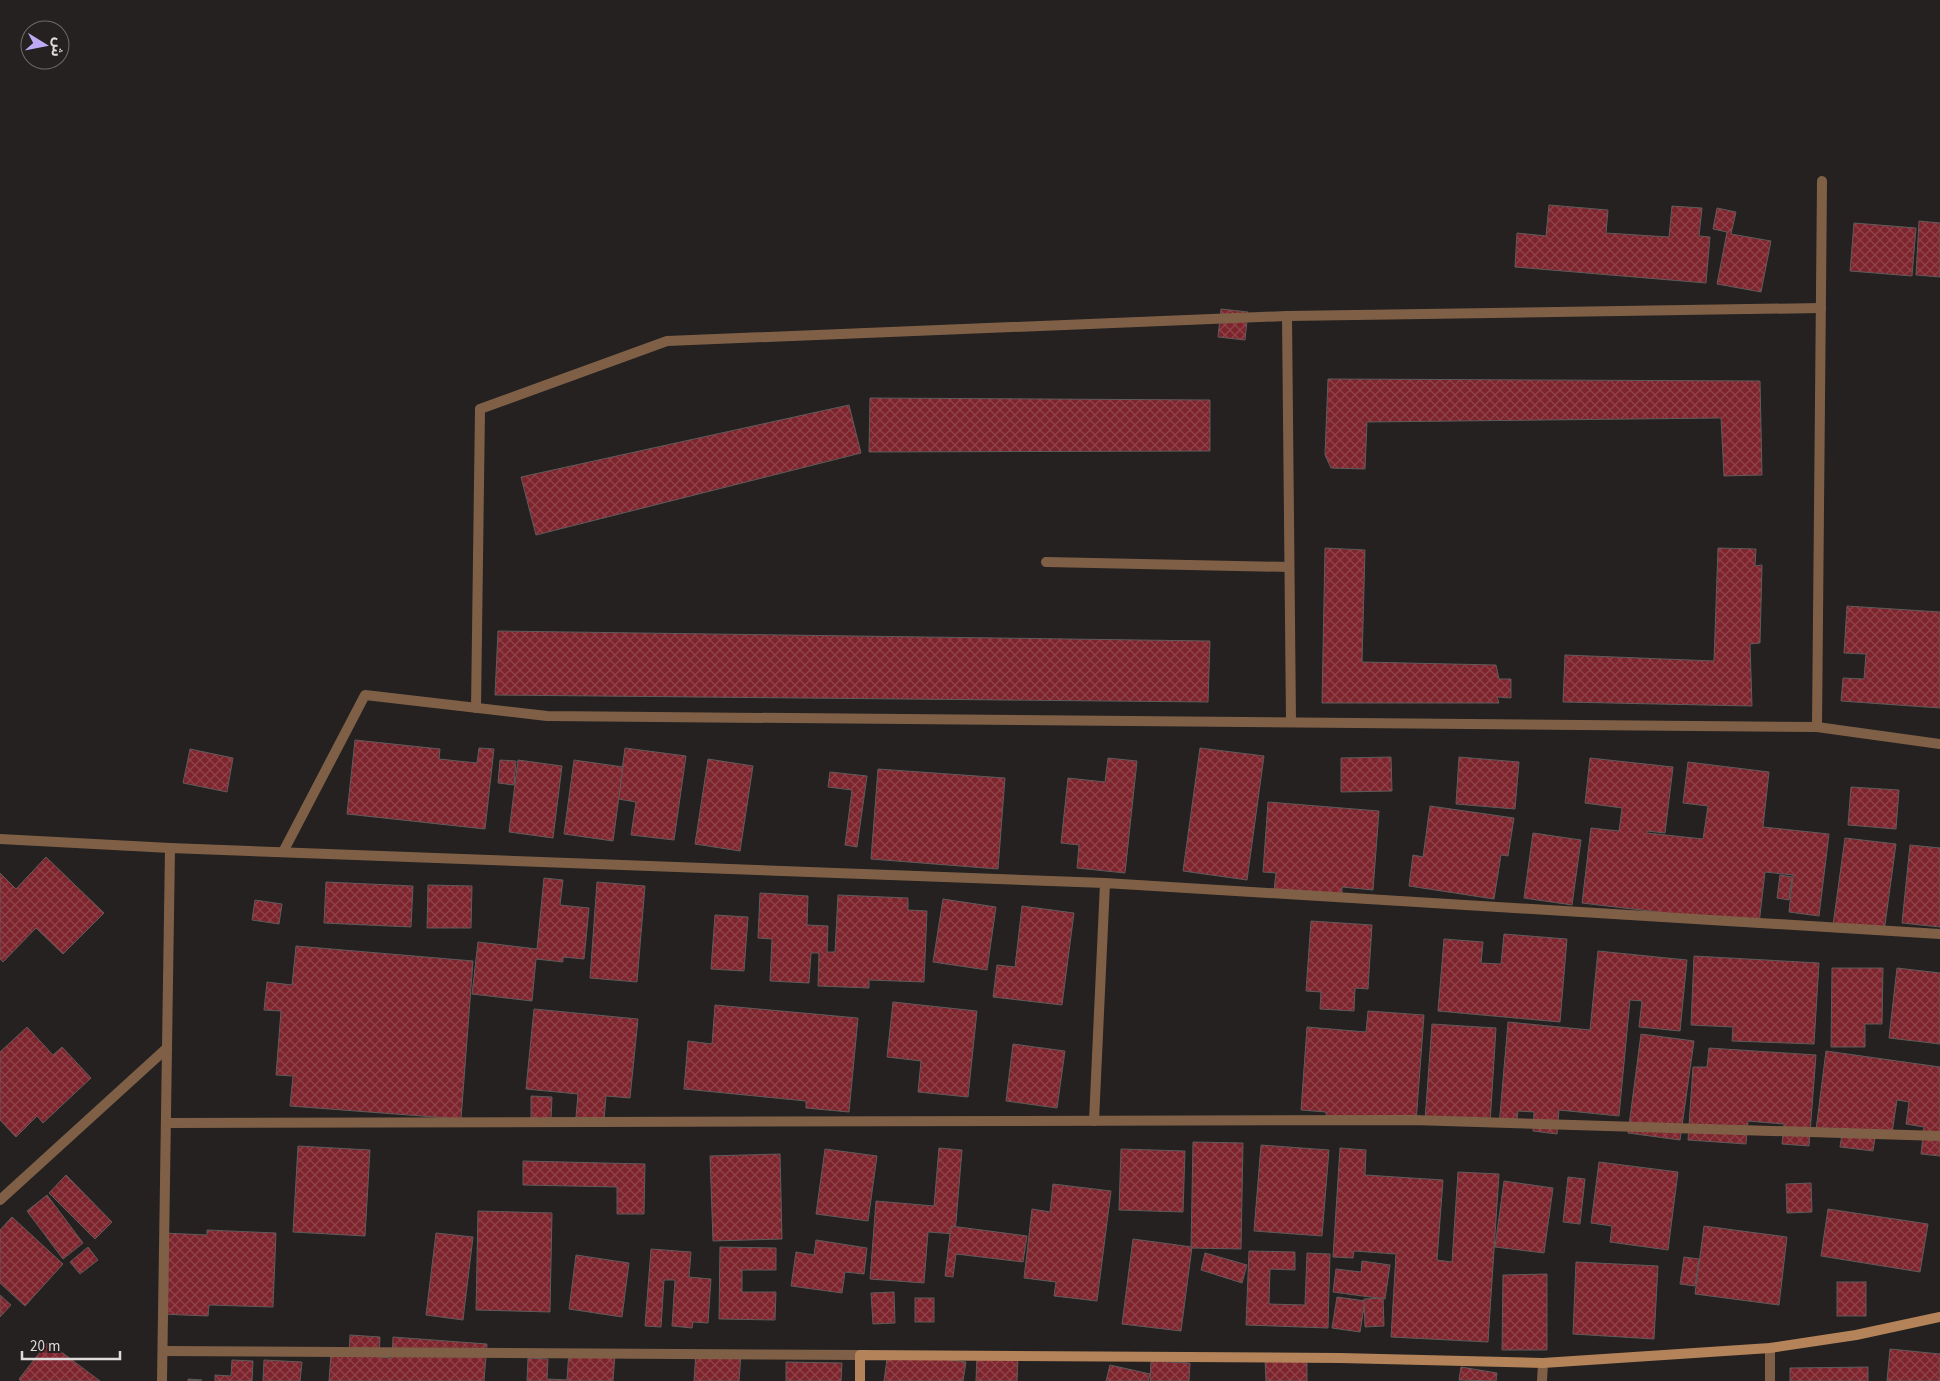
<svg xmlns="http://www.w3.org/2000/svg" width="1940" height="1381" font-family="'Source Sans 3','Noto Sans Arabic',sans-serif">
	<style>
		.building { fill: url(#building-cross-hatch); stroke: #605b5b }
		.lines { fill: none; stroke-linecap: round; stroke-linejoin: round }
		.street { stroke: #7f6047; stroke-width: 10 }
		.secondary { stroke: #b48359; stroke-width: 10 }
	</style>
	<defs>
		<pattern id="building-cross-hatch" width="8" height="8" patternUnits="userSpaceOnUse" patternTransform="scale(1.25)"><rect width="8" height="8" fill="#7d242d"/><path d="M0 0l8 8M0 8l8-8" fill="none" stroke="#8f434b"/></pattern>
	</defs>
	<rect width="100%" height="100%" fill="#242120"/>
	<g class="building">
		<path d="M1549,205l59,5 -2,23 63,4 3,-31 30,2 -3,28 11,1 -4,46 -191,-16 2,-34 29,3z"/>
		<path d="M1717,208l19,4 -5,22 40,7 -10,51 -44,-8 10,-52 -14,-3z"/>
		<path d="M1919,221l21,2v54l-24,-2z"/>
		<path d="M1854,223l62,5 -4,48 -62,-5z"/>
		<path d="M1221,309l27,3 -3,28 -27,-3z"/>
		<path d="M1328,379l432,2 2,94 -38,1 -3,-58 -354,4 -2,47 -34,-1 -6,-13z"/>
		<path d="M870,398l340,2v51l-341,1z"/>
		<path d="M849,405l12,48 -325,82 -15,-58z"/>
		<path d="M1325,548l40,2 -3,112 134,3 3,14h12v19l-14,-1 2,6h-177z"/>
		<path d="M1718,548l38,1 -1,17 7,-1 -2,78 -10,1 2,62 -189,-4 2,-47 149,6z"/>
		<path d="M1847,606l93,6v96l-99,-7 2,-23 21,1 2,-25 -22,-1z"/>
		<path d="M498,631l712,10 -2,61 -713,-7z"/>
		<path d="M355,740l85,9 -1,10 38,4 2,-15 15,1 -9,80 -138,-15z"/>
		<path d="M625,748l61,8 -12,84 -43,-5 5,-33 -18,-3z"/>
		<path d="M1200,748l64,8 -17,124 -64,-9z"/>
		<path d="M190,749l43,9 -6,34 -44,-9z"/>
		<path d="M1391,757l1,34 -51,1v-34z"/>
		<path d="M1459,757l60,5 -4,47 -59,-5z"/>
		<path d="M1108,758l29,3 -12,112 -48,-5 2,-23 -18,-2 7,-65 37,4z"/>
		<path d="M1590,758l83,9 -8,66 -18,-2v2l56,6 5,-33 -25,-3 5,-41 81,10 -6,55 66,7 -10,82 -30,-4 4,-37 -28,-3 -6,52 -177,-21 9,-75 28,3 3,-23 -37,-5z"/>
		<path d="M708,759l45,7 -13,85 -45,-7z"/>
		<path d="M500,760l16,1 -2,24 -16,-2z"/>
		<path d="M518,760l44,6 -9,72 -44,-6z"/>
		<path d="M574,760l49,7 -10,74 -49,-7z"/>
		<path d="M878,769l127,9 -7,91 -127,-10z"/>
		<path d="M830,772l37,4 -10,71 -12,-2 7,-55 -24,-3z"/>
		<path d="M1851,787l48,3 -3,39 -48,-4z"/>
		<path d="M1268,802l111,9 -6,79 -31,-3v9l-68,-6 2,-17 -13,-1z"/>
		<path d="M1430,806l84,12 -6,38 -7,-1 -7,44 -85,-13 4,-31 10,2z"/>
		<path d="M1533,833l48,7 -9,65 -48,-7z"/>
		<path d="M1845,838l51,6 -12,88 -51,-7z"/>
		<path d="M1910,845l30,3v79l-38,-4z"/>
		<path d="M46,857l58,56 -41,41 -27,-26 -33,34 -3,-3v-86l16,16z"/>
		<path d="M1780,875l12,2 -3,23 -12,-2z"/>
		<path d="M544,878l19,2 -3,25 29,3 -5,51 -21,-2v5l-27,-3 -4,42 -60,-7 6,-52 59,7z"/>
		<path d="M326,882l87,4 -2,41 -87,-4z"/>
		<path d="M597,882l48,4 -8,96 -47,-4z"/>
		<path d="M428,885l44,1 -1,42h-44z"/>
		<path d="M760,893l48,3 -1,29 21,1 -1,26h8l3,-57 70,3v12l19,1 -3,71 -55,-2v8l-51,-2 1,-33h-8l-2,30 -39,-2 2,-42 -14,-1z"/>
		<path d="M943,899l53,8 -9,63 -54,-8z"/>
		<path d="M255,900l27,4 -3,20 -27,-4z"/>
		<path d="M1022,906l52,7 -12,92 -69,-8 4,-32 18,2z"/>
		<path d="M715,915l33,2 -4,54 -33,-2z"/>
		<path d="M1311,921l61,4 -4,64 -13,-1 -1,23 -34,-2 1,-17 -15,-1z"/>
		<path d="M1504,934l63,5 -7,83 -122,-11 6,-72 39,3 -2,21 20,1z"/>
		<path d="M296,946l177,15 -12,158 -171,-13 3,-30 -17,-1 5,-64 -17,-1 3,-28 25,3z"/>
		<path d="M1598,951l89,9 -7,71 -41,-4 3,-26 -12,-1 -11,116 -60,-6 -2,24 -24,-3 1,-19 -16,-1 -2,16 -17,-1 9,-104 82,8z"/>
		<path d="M1694,956l125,7 -5,81 -82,-3 1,-14 -42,-2z"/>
		<path d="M1832,968h51l-1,56h-17v23h-34z"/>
		<path d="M1897,968l43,5v71l-51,-6z"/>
		<path d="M893,1002l84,9 -9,86 -50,-5 3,-31 -34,-4z"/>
		<path d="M715,1005l143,13 -9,94 -43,-4v-7l-122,-12 4,-48 24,3z"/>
		<path d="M534,1009l104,10 -8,79 -24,-2 -2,24 -28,-3 2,-23 -52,-5z"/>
		<path d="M1368,1011l56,4 -8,108 -90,-7v-4l-25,-2 6,-83 59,5z"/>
		<path d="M1432,1024l64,4 -6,96 -65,-4z"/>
		<path d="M27,1027l26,28 9,-8 29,31 -48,45 -6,-7 -21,21 -16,-17v-68z"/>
		<path d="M1641,1034l53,7 -14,99 -52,-7z"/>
		<path d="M1013,1044l52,7 -8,57 -51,-7z"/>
		<path d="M1709,1048l107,7 -7,91 -27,-2 2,-20 -36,-3 -2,23 -58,-4 5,-73h14z"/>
		<path d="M1826,1051l114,16v89l-19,-2 3,-27 -18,-3 3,-22 -12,-2 -5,33 -16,-2 -3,20 -33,-4 2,-13 -26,-4z"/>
		<path d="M531,1096l21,1 -1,22h-20z"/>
		<path d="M1193,1142l50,1 -2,106 -50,-1z"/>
		<path d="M1261,1145l68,5 -7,86 -68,-5z"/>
		<path d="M298,1146l72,4 -5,86 -72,-4z"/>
		<path d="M939,1148l23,2 -7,84 -27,-2 -4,51 -54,-4 6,-78 58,5z"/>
		<path d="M1340,1148l26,2 -1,25 78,5 -6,80 15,2 6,-90 41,2 -11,168 -97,-5 5,-83 -42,-3 -1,7 -20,-1z"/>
		<path d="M825,1149l52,7 -9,65 -52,-7z"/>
		<path d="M1121,1149l64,2 -2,61 -64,-2z"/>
		<path d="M780,1154l2,85 -69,2 -3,-85z"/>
		<path d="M523,1161l122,3 -1,50h-27v-27l-94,-2z"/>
		<path d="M1599,1162l79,10 -10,78 -58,-8 2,-16 -21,-3z"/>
		<path d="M66,1175l46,47 -17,17 -46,-46z"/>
		<path d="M1568,1177l17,2 -5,45 -17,-2z"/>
		<path d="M1504,1181l49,7 -9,65 -49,-6z"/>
		<path d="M1811,1183l1,29 -25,1 -1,-29z"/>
		<path d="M1053,1184l58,7 -14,110 -43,-5 2,-14 -32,-4 8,-69 18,3z"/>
		<path d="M47,1195l36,48 -20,16 -36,-48z"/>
		<path d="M1828,1209l100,15 -8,48 -99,-16z"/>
		<path d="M478,1211l74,2 -2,99 -74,-2z"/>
		<path d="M12,1217l51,47 -38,42 -25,-23v-53z"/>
		<path d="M951,1226l76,10 -4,26 -67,-8 -3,23 -8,-1z"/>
		<path d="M1704,1226l83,11 -8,68 -84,-11z"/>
		<path d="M207,1230l69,3 -3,74 -64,-2 -1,11 -48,-2 4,-81 43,2z"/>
		<path d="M436,1233l37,4 -10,83 -37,-5z"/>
		<path d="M1133,1239l59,8 -11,84 -59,-7z"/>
		<path d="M816,1240l51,8 -3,26 -19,-2 -3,21 -51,-7 5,-34 18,3z"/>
		<path d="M88,1247l10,13 -18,14 -10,-12z"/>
		<path d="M720,1247l56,1v22h-34v22h34l-1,28 -56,-1z"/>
		<path d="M651,1249l40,3 -2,25 22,2 -3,44 -15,-1 -1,6 -20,-2 3,-46h-11l-3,47 -16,-1z"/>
		<path d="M1249,1251l46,1v18l-25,-1 -1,35 36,1 2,-52 23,1 -2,74 -82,-3z"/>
		<path d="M1205,1253l42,12 -5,18 -41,-13z"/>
		<path d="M576,1255l53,8 -7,54 -53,-8z"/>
		<path d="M1684,1257l15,2 -4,27 -15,-2z"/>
		<path d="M1362,1261l28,4 -5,34 -52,-7 3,-23 25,3z"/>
		<path d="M1576,1262l82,4 -4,73 -81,-5z"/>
		<path d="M1547,1274v76h-45l1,-75z"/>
		<rect x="1837" y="1282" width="29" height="34"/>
		<path d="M894,1292l1,31 -22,1 -2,-31z"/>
		<path d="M0,1295l11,10 -11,12z"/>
		<path d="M1337,1297l28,4 -5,31 -28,-4z"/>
		<rect x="915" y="1298" width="19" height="24"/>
		<path d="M1383,1298l1,28 -19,1 -1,-28z"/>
		<path d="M350,1335l30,2 -1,20 13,1 1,-21 94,7 -3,37h-155l2,-27 18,1z"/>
		<path d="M48,1342l52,39h-79l-2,-2z"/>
		<path d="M1890,1349l50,5v27h-53z"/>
		<path d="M569,1350l46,4 -2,27h-86l1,-23 20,1 -1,20 20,1z"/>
		<path d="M696,1352l45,2 -2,27h-45z"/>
		<path d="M888,1352l78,10 -3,19h-79z"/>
		<path d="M977,1355l41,2 -1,24h-41z"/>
		<path d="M1307,1359v22h-41l-1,-21z"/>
		<path d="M232,1360l21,1 -1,20h-37v-6l16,1z"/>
		<path d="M264,1360l38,2 -2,19h-37z"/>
		<path d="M1151,1361l39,2 -1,18h-39z"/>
		<path d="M786,1362l56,1 -1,18h-55z"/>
		<path d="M1110,1365l40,9 -2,7h-42z"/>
		<path d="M1461,1367l36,6 -1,8 -37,-1z"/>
		<path d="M1868,1367v14h-78v-13z"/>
		<path d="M188,1379l14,1 -14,1z"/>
	</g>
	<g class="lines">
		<g class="street">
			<path d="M1287,316l4,406"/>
			<path d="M1046,562l243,5"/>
			<path d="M476,708l4,-299 187,-68 620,-25 534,-8"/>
			<path d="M1817,727l5,-546"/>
			<path d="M0,839l170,9 -8,533"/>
			<path d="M170,848l935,35"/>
			<path d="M283,852l82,-157 182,21 1270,11 123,17"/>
			<path d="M1094,1121l11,-238 835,51"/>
			<path d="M166,1123l1246,-3 528,16"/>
			<path d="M0,1200l167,-152"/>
			<path d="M1770,1348v33"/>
			<path d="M163,1351l697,4"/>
			<path d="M1542,1381l1,-18"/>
		</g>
		<path class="secondary" d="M860,1381v-26l480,3 203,5 227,-15 86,-13 84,-18"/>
	</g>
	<g transform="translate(45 45) rotate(100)"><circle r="24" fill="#242120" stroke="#6f6c6b"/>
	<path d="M0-4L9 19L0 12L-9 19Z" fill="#bea9f5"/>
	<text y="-8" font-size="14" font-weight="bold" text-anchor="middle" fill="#dfdcdc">ش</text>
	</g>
	<path d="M22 1351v8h98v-8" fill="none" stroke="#dfdcdc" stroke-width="2.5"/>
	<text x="30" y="1351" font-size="15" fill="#dfdcdc" stroke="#242120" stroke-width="4" paint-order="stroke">20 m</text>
</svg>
